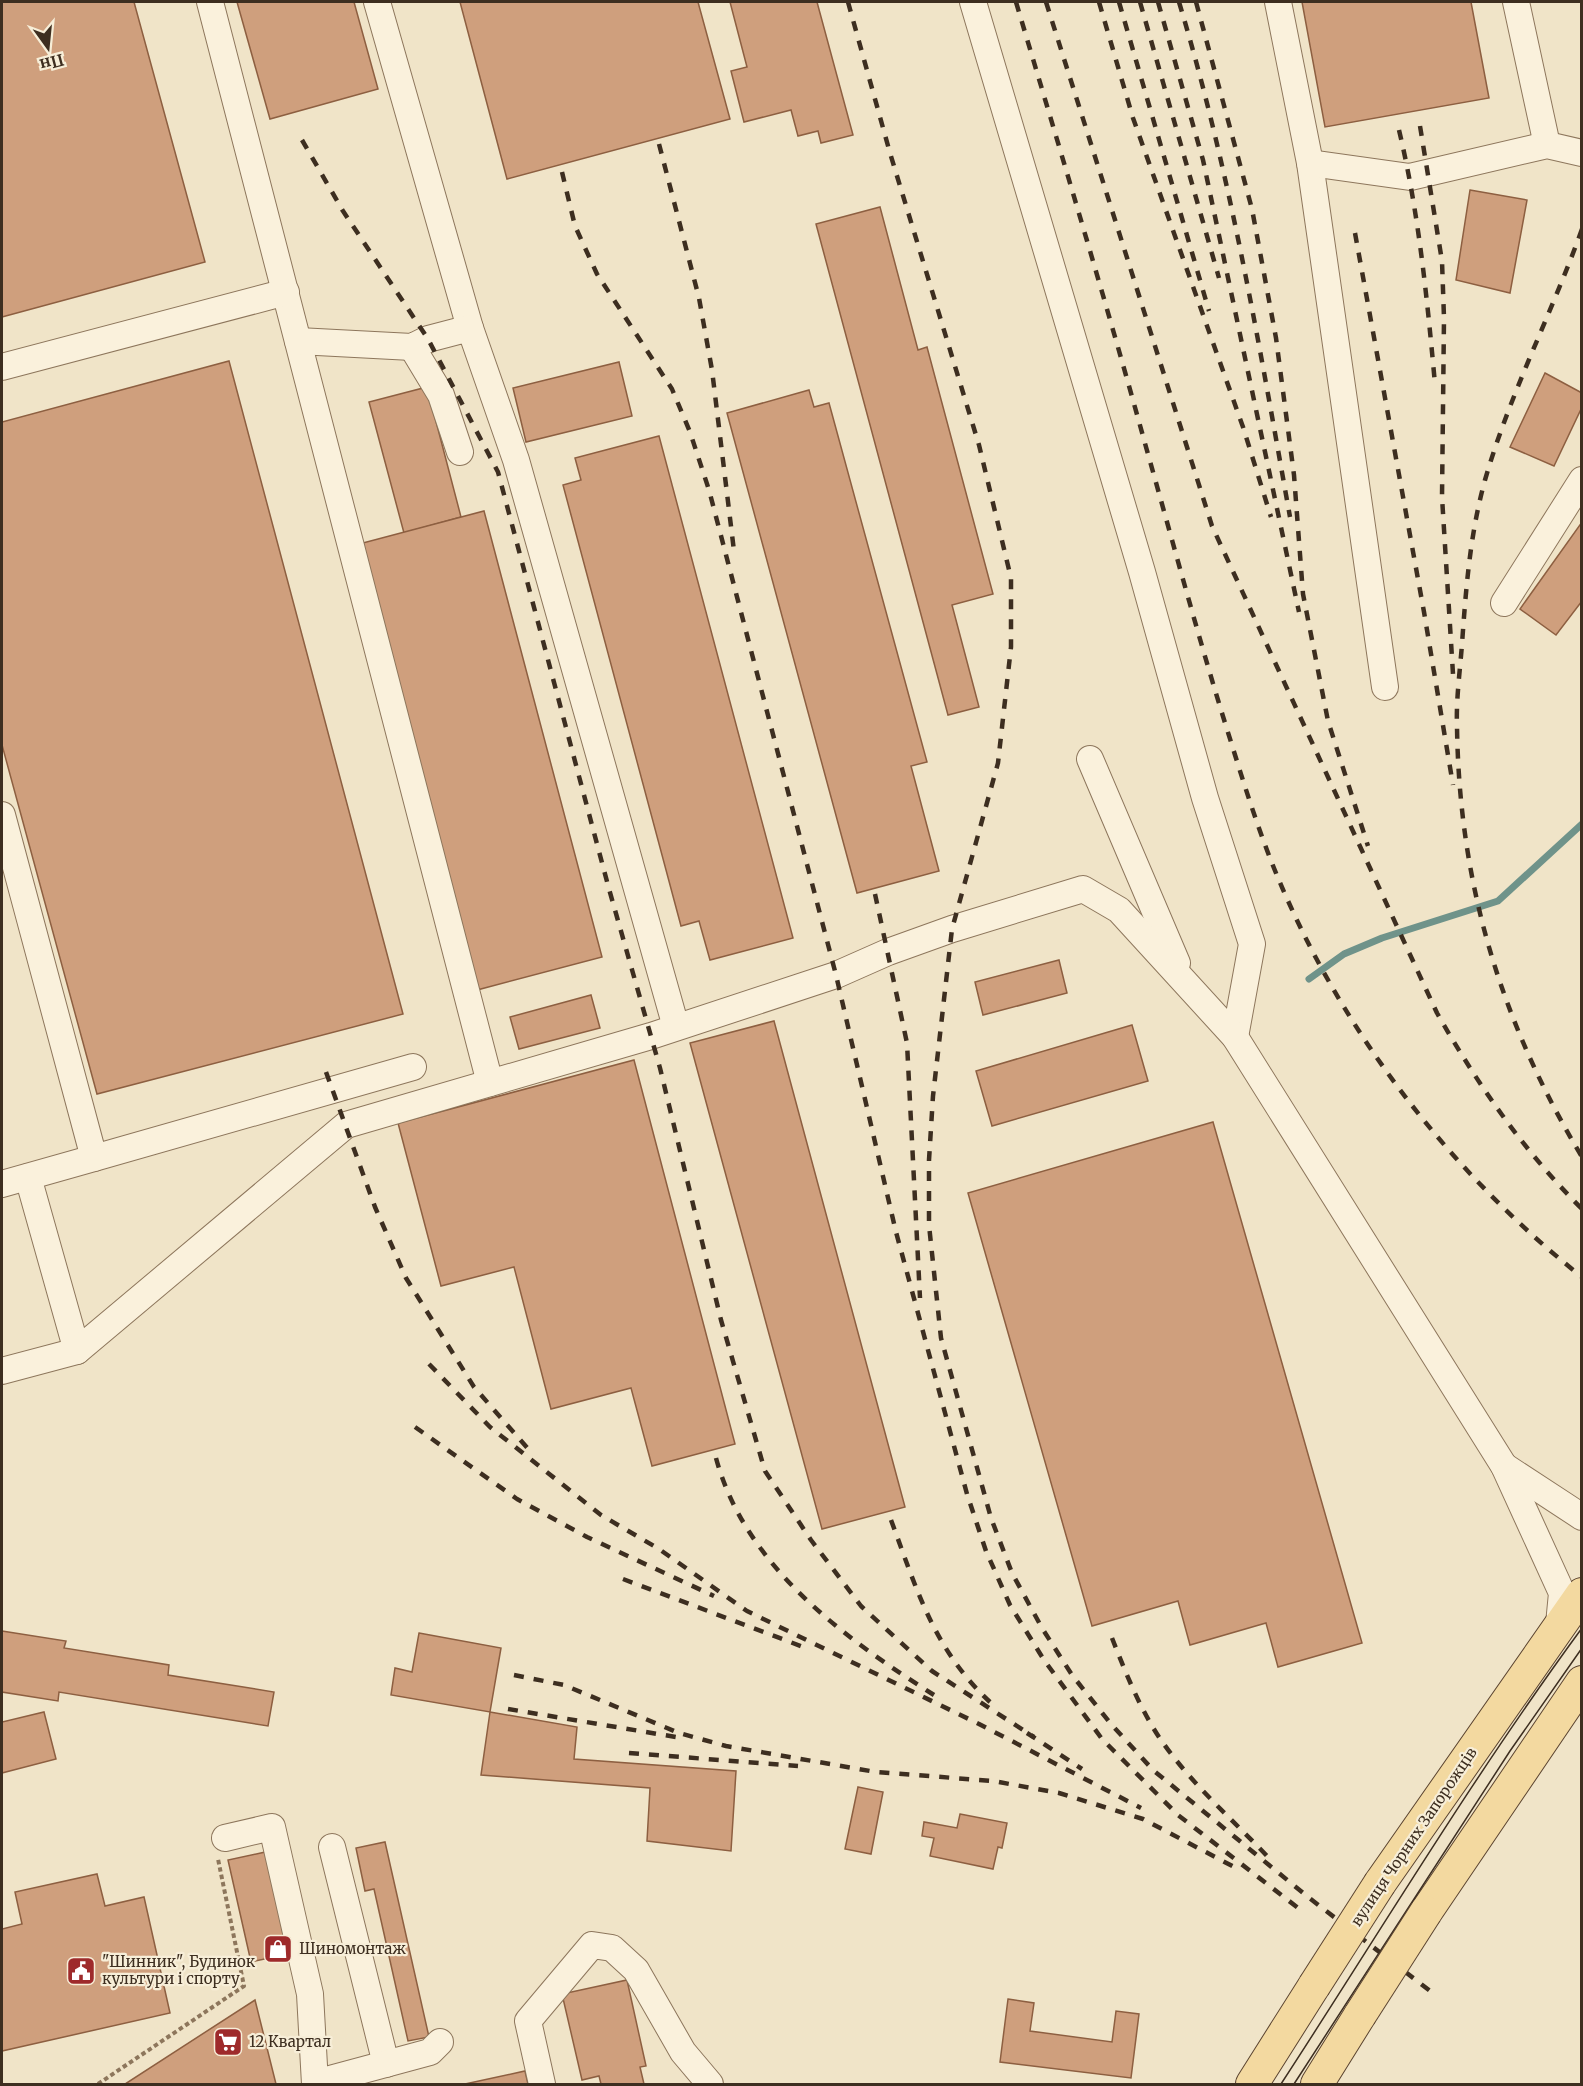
<svg xmlns="http://www.w3.org/2000/svg" width="1583" height="2086" font-family="Merriweather,serif">
	<style>
		.lines { fill: none; stroke-linecap: round; stroke-linejoin: round }
		.stream { stroke: #6f938a; stroke-width: 7 }
		.building { fill: #cf9f7d; stroke: #8d5f41; stroke-width: 1.5 }
		.minor-casing { stroke: #8d765c; stroke-width: 28 }
		.major-casing { stroke: #5b4430; stroke-width: 34 }
		.path { stroke: #8d765c; stroke-width: 4; stroke-dasharray: 4.5 3; stroke-linecap: butt }
		.minor { stroke: #faf1dc; stroke-width: 26 }
		.major { stroke: #f3d9a0; stroke-width: 32 }
		.tram { stroke: #3d2e20; stroke-width: 1.5 }
		.rail { stroke: #3d2e20; stroke-width: 4.5; stroke-dasharray: 10 10; stroke-linecap: butt }
		.major-bridge-casing { stroke: #5b4430; stroke-width: 34; stroke-linecap: butt }
		.major-bridge { stroke: #f3d9a0; stroke-width: 32 }
		.labels { text-anchor: middle; stroke-width: 4.5; stroke-linejoin: round; paint-order: stroke }
		.street-label { font-size: 15px; fill: #3d2e20; stroke: #f7eed8 }
		.poi-label { font-size: 15px; fill: #3d2e20; stroke: #f7eed8; text-anchor: start }
	</style>
	<rect width="100%" height="100%" fill="#f0e4c8"/>
	<g class="lines">
		<path class="stream" d="M1309,979l35,-25 38,-16 116,-37 84,-77"/>
	</g>
	<g class="building">
		<path d="M2,2h132l71,260 -203,55z"/>
		<path d="M237,2h117l24,87 -108,30z"/>
		<path d="M460,2h238l32,117 -223,60z"/>
		<path d="M730,2h87l36,133 -32,8 -3,-12 -20,5 -7,-26 -47,12 -13,-51 16,-4z"/>
		<path d="M1302,2h169l18,96 -164,29z"/>
		<path d="M1470,190l57,10 -17,93 -54,-13z"/>
		<path d="M880,207l38,143 9,-3 66,247 -41,11 27,102 -31,8 -132,-491z"/>
		<path d="M229,361l174,653 -306,80 -95,-349v-323z"/>
		<path d="M619,362l13,54 -106,26 -13,-54z"/>
		<path d="M1545,373l37,20v14l-28,59 -44,-19z"/>
		<path d="M427,387l34,130 -57,16 -35,-131z"/>
		<path d="M809,390l5,17 15,-4 98,359 -16,4 28,105 -82,22 -130,-480z"/>
		<path d="M659,436l134,502 -83,22 -11,-39 -18,5 -118,-441 18,-5 -6,-22z"/>
		<path d="M484,511l118,446 -125,33 -118,-446z"/>
		<path d="M1582,522v79l-26,34 -36,-26z"/>
		<path d="M1059,960l8,33 -84,22 -8,-33z"/>
		<path d="M591,995l9,33 -81,21 -9,-32z"/>
		<path d="M774,1021l131,486 -83,22 -132,-486z"/>
		<path d="M1132,1025l16,56 -156,45 -16,-55z"/>
		<path d="M634,1060l101,384 -83,22 -21,-78 -80,21 -37,-142 -73,19 -43,-163z"/>
		<path d="M1213,1122l149,521 -84,24 -12,-44 -76,22 -12,-44 -86,25 -124,-433z"/>
		<path d="M2,1631l64,10 -2,7 105,17 -1,10 106,17 -6,34 -209,-34 -1,9 -56,-9z"/>
		<path d="M419,1633l82,15 -11,64 -99,-17 4,-27 17,4z"/>
		<path d="M44,1712l12,47 -54,14v-51z"/>
		<path d="M490,1712l87,15 -3,32 162,12 -5,80 -84,-10 3,-53 -169,-13z"/>
		<path d="M858,1787l25,5 -12,62 -26,-5z"/>
		<path d="M960,1814l47,9 -5,25 -4,-1 -5,22 -63,-13 4,-18 -12,-2 2,-14 33,6z"/>
		<path d="M385,1842l44,195 -21,4 -34,-152 -9,2 -9,-43z"/>
		<path d="M270,1851l23,102 -42,9 -23,-102z"/>
		<path d="M97,1874l8,32 39,-9 26,116 -168,38v-122l20,-5 -7,-32z"/>
		<path d="M627,1980l19,86 -6,1 4,17h-43l-2,-8 -17,4 -20,-86z"/>
		<path d="M1008,1999l26,4 -4,28 82,11 4,-31 23,3 -8,64 -131,-16z"/>
		<path d="M255,2000l21,84h-151z"/>
		<path d="M525,2071l3,13h-63z"/>
	</g>
	<g class="lines">
		<g class="minor-casing">
			<g id="minor">
				<path d="M210,2l280,1081"/>
				<path d="M377,2l93,326"/>
				<path d="M973,2l169,570 63,226 47,146 -17,93"/>
				<path d="M1278,2l32,161 75,524"/>
				<path d="M1516,2l31,143"/>
				<path d="M1310,163l100,14 137,-32 35,8"/>
				<path d="M298,341l114,6 16,-8 42,-11 46,132 160,567"/>
				<path d="M412,347l29,48 19,57"/>
				<path d="M2,367l284,-75"/>
				<path d="M1504,603l78,-123"/>
				<path d="M1090,759l87,204"/>
				<path d="M2,815l92,343 319,-91"/>
				<path d="M28,1177l49,174"/>
				<path d="M2,1184l92,-26"/>
				<path d="M2,1371l75,-20 269,-226 305,-89 185,-61 52,-23 64,-23 131,-40 36,21 116,127 269,429 58,127 -3,31"/>
				<path d="M1504,1466l78,51"/>
				<path d="M225,1838l47,-11 38,167 5,90"/>
				<path d="M332,1847l54,217"/>
				<path d="M315,2083l115,-31 10,-10"/>
				<path d="M542,2084l-14,-63 64,-76 20,3 24,22 47,82 27,32"/>
			</g>
		</g>
		<g class="major-casing">
			<g id="major">
				<path d="M1380,1883l202,-289"/>
				<path d="M1426,1912l156,-230"/>
				<path d="M1252,2084l62,-98"/>
				<path d="M1317,2084l43,-69"/>
			</g>
		</g>
		<path class="path" d="M98,2084l146,-98 -26,-127"/>
		<use href="#minor" class="minor"/>
		<use href="#major" class="major"/>
		<g class="tram">
			<path d="M1281,2084c99,-152 193,-309 301,-456"/>
			<path d="M1294,2084l216,-333 72,-103"/>
		</g>
		<g class="rail">
			<path d="M848,2l42,151 89,292 32,133v69l-13,116 -46,166 -19,167 -4,64v65l12,113 50,180 21,55 30,55 30,47 39,49 42,46 155,127 126,97"/>
			<path d="M1016,2c44,148 89,296 130,445 28,99 54,197 85,295 17,55 34,109 58,161 65,144 169,276 293,374"/>
			<path d="M1046,2l166,524 225,487c41,72 86,137 145,196"/>
			<path d="M1099,2l34,116 110,309 28,90"/>
			<path d="M1119,2l90,309"/>
			<path d="M1140,2l79,276"/>
			<path d="M1158,2l45,158 96,452"/>
			<path d="M1179,2c51,169 80,342 111,515"/>
			<path d="M1196,2l56,207 24,129 18,137 9,119 25,127 40,125"/>
			<path d="M1420,126l22,135 2,57 -2,179 11,177"/>
			<path d="M1399,130c20,84 28,168 36,254"/>
			<path d="M302,140l41,71 85,128 70,133 111,417 51,179 61,252 44,151 46,69 50,66 71,65 102,66"/>
			<path d="M659,144l40,154 13,72 22,181"/>
			<path d="M562,172l13,54 22,48 75,115 18,43 19,58 127,485 60,257 71,262 19,57 24,54 34,55 58,79 76,76 124,96"/>
			<path d="M1582,229c-30,84 -72,164 -97,251 -15,54 -19,108 -23,164 -2,27 -6,55 -5,82 2,158 44,296 125,431"/>
			<path d="M1355,233l69,379 29,173"/>
			<path d="M875,894l32,149 13,255"/>
			<path d="M326,1072l49,135 31,71 68,109 56,64"/>
			<path d="M429,1364l61,63 111,88 58,34 88,62 232,113 162,84"/>
			<path d="M415,1427l102,72 70,38 127,59"/>
			<path d="M716,1458c29,108 128,180 218,237"/>
			<path d="M891,1520c26,70 43,130 99,182"/>
			<path d="M623,1579l183,69"/>
			<path d="M1112,1638c13,33 26,66 45,96 30,46 73,83 111,123"/>
			<path d="M514,1675l50,10 115,48 47,13 150,26 117,9 66,12 84,26 93,49"/>
			<path d="M508,1709l168,28"/>
			<path d="M1027,1733l55,36"/>
			<path d="M629,1753l169,13"/>
		</g>
		<g class="major-bridge-casing">
			<g id="major-bridge">
				<path d="M1314,1986l66,-103"/>
				<path d="M1360,2015l66,-103"/>
			</g>
		</g>
		<use href="#major-bridge" class="major-bridge"/>
	</g>
	<defs>
		<g id="shop-square" transform="scale(1.5)"><rect x="-9" y="-9" width="18" height="18" rx="4" fill="#9e2a2b" stroke="#f7eed8"/><path d="M-5-2.5h2.3a2.7 3.5 0 0 1 5.4 0H5L5.5 6h-11ZM-1.5-2.5h3a1.5 2.3 0 0 0-3 0Z" fill="#fff"/></g>
		<g id="civic-square" transform="scale(1.5)"><rect x="-9" y="-9" width="18" height="18" rx="4" fill="#9e2a2b" stroke="#f7eed8"/><path d="M-.6-6.5H3V-4.5H.6V-3L4-1V1h2V6H-6V1h2V-1L-.6-3ZM-1.2 2.5V6h2.4V2.5Z" fill="#fff"/></g>
		<g id="supermarket-square" transform="scale(1.5)"><rect x="-9" y="-9" width="18" height="18" rx="4" fill="#9e2a2b" stroke="#f7eed8"/><path d="M-6-5.5h2.5l.6 2H6L4.5 2H-2.5L-4.4-4H-6ZM-1.5 3.2a1.3 1.3 0 1 0 .1 0ZM3 3.2a1.3 1.3 0 1 0 .1 0Z" fill="#fff"/></g>
	</defs>
	<g fill-rule="evenodd">
		<use href="#shop-square" x="278" y="1949"/>
		<use href="#civic-square" x="81" y="1971"/>
		<use href="#supermarket-square" x="228" y="2042"/>
	</g>
	<g class="labels">
		<g class="street-label">
			<text transform="translate(1414 1837) rotate(-56)" y="5">вулиця Чорних Запорожців</text>
		</g>
		<g class="poi-label">
			<text x="299" y="1954">Шиномонтаж</text>
			<text x="102" y="1967">"Шинник", Будинок<tspan x="102" dy="17">культури і спорту</tspan></text>
			<text x="249" y="2047">12 Квартал</text>
		</g>
	</g>
	<rect width="1583" height="2086" fill="none" stroke="#3d2e20" stroke-width="6"/>
	<g transform="translate(48 48) rotate(165)" stroke="#f7eed8" stroke-width="4.5" paint-order="stroke">
	<path d="M0-4.5L10 22L0 15L-10 22Z" fill="#3d2e20"/>
	<text y="-9" font-size="16" font-weight="bold" text-anchor="middle" fill="#3d2e20">Пн</text>
	</g>
</svg>
